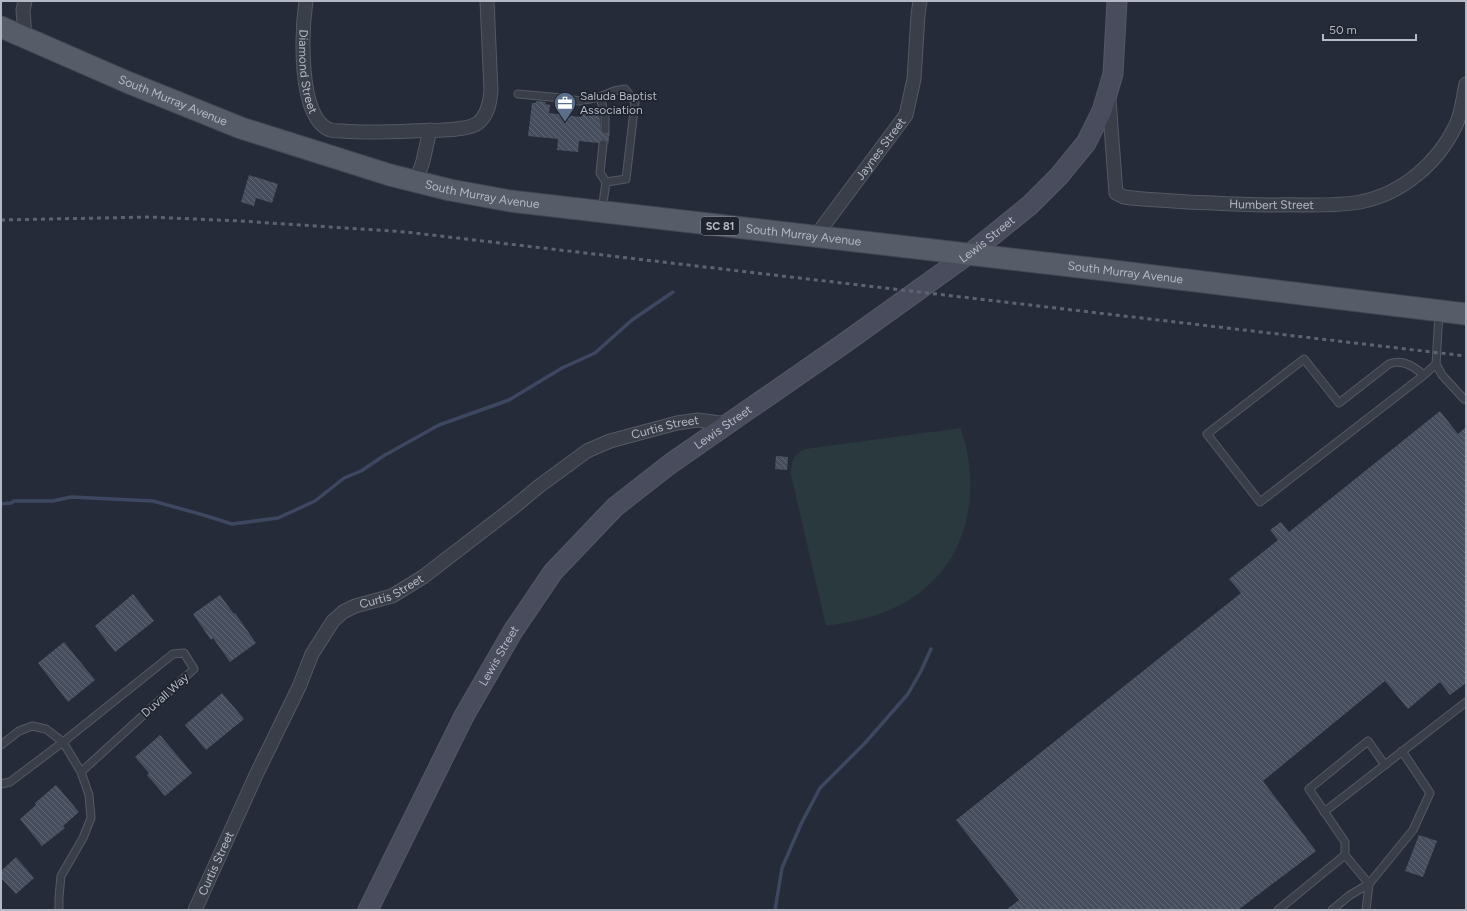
<svg xmlns="http://www.w3.org/2000/svg" width="1467" height="911" font-family="Figtree,sans-serif">
	<style>
		.garden { fill: #2a393d }
		.lines { fill: none; stroke-linecap: round; stroke-linejoin: round }
		.stream { stroke: #3d4760; stroke-width: 3.5 }
		.building { fill: url(#building-back-hatch) }
		.lane-casing { stroke: #545964; stroke-width: 9 }
		.street-casing { stroke: #545964; stroke-width: 15 }
		.secondary-casing { stroke: #545964; stroke-width: 21 }
		.primary-casing { stroke: #424752; stroke-width: 23 }
		.lane { stroke: #393e49; stroke-width: 7 }
		.street { stroke: #393e49; stroke-width: 13 }
		.secondary { stroke: #484c5c; stroke-width: 19 }
		.primary { stroke: #575c69; stroke-width: 21 }
		.rail { stroke: #5d6372; stroke-width: 3; stroke-dasharray: 4 4; stroke-linecap: butt }
		.labels { text-anchor: middle; stroke-width: 3.5; stroke-linejoin: round; paint-order: stroke }
		.shield { fill: #1e232e; stroke: #878c98; stroke-width: 1 }
		.shield-label { font-size: 11px; font-weight: bold; fill: #b4b9c5 }
		.street-label { font-size: 12px; fill: #b4b9c5; stroke: #1e232e }
		.poi-label { font-size: 12px; fill: #b4b9c5; stroke: #1e232e; text-anchor: start }
	</style>
	<defs>
		<pattern id="building-back-hatch" width="6" height="6" patternUnits="userSpaceOnUse"><rect width="6" height="6" fill="#474e5d"/><path d="M-1 5l2 2M0 0l6 6M5-1l2 2" fill="none" stroke="#5f6573"/></pattern>
	</defs>
	<rect width="100%" height="100%" fill="#262b39"/>
	<path class="garden" d="M961,428c2,10 6,19 7,29 10,63 -13,122 -72,150 -22,11 -46,15 -70,19l-35,-151c0,-13 2,-21 14,-26z"/>
	<g class="lines">
		<g class="stream">
			<path d="M1,504l10,-1 3,-2h39l18,-4 82,4 47,13 32,10 46,-6 37,-17 29,-23 17,-7 24,-16 54,-30 70,-25 53,-32 33,-15 37,-33 41,-28"/>
			<path d="M775,910l7,-42 19,-44 19,-36 45,-45 43,-49 13,-23 10,-22"/>
		</g>
	</g>
	<g class="building">
		<path d="M536,101l10,1 -1,2 5,1 -1,8 32,4 1,-7 17,2 2,20 4,3 5,-4 -2,14 -1,-3 -3,-3 -3,1 -3,3 -19,-2 -1,11 -21,-2 1,-11 -30,-3 4,-33h4z"/>
		<path d="M249,175l29,9 -6,19 -16,-5 -2,8 -13,-4z"/>
		<path d="M1440,411l18,23 8,-7v256l-16,12 -10,-13 -32,27 -23,-28 -122,100 53,70 -78,59h-232l13,-10 -63,-80 285,-227 -12,-14 49,-39 -8,-10 11,-8 8,10z"/>
		<path d="M776,456l12,1 -1,13 -12,-1z"/>
		<path d="M133,594l21,27 -39,31 -20,-26z"/>
		<path d="M220,595l14,19 1,-1 21,30 -26,19 -17,-24 -2,2 -18,-26z"/>
		<path d="M64,642l31,38 -27,22 -30,-39z"/>
		<path d="M222,693l22,26 -38,31 -21,-25z"/>
		<path d="M160,735l32,38 -27,23 -18,-21 2,-2 -14,-16z"/>
		<path d="M56,785l23,27 -16,14 2,2 -23,18 -22,-27 16,-14 -1,-2z"/>
		<path d="M1419,835l18,6 -14,36 -18,-6z"/>
		<path d="M16,857l18,21 -18,16 -15,-16v-7z"/>
	</g>
	<g class="lines">
		<g class="lane-casing">
			<g id="lane">
				<path d="M518,94l44,4 17,3 21,-4 14,-6 11,-2 10,13 -9,77 -20,3 -4,28"/>
				<path d="M600,97l5,18v15"/>
				<path d="M603,144l-3,29 6,9"/>
				<path d="M1439,313l-3,51 6,11 22,24 2,1"/>
				<path d="M1424,375c-11,-9 -21,-16 -35,-11l-50,39 -35,-44 -97,75 53,68 164,-127 12,-11"/>
				<path d="M1,745l18,-14 13,-5 14,3 17,13 18,30 8,23 2,23 -8,20 -22,38 -2,21v13"/>
				<path d="M1,784l9,-2 53,-40 110,-88 11,-1 10,16 -113,103"/>
				<path d="M1324,812l142,-110"/>
				<path d="M1278,910l67,-55"/>
				<path d="M1332,910l18,-15 19,-11 44,-54 17,-37 -28,-42"/>
				<path d="M1366,910l3,-26 -24,-29v-13l-36,-53 59,-48 17,24"/>
			</g>
		</g>
		<g class="street-casing">
			<g id="street">
				<path d="M25,1l-2,9 2,27"/>
				<path id="s1" d="M306,1c-4,28 -9,116 24,129 3,1 9,1 12,1 23,2 47,1 70,0 16,-1 54,1 66,-8 10,-8 12,-21 13,-32l-4,-90"/>
				<path id="s2" d="M1109,100l7,93 8,4c21,3 42,3 63,5 30,1 59,3 88,3 28,-1 58,2 85,-3 42,-8 78,-39 96,-77 6,-13 7,-28 10,-41"/>
				<path d="M416,182l7,-21 7,-31"/>
				<path id="s3" d="M815,237l91,-122 8,-36 4,-64 2,-14"/>
				<path id="s4" d="M195,910l61,-135 43,-88 13,-33 21,-33 10,-9 12,-6 37,-10 31,-19 91,-70 24,-20 49,-36 23,-10 67,-18 21,-3 29,4"/>
			</g>
		</g>
		<g class="secondary-casing">
			<g id="secondary">
				<path id="s5" d="M368,910l96,-194 49,-85 40,-59 41,-43 21,-22 55,-43 176,-122 131,-94 53,-43 29,-29 27,-33 16,-32 11,-37 4,-73"/>
			</g>
		</g>
		<g class="primary-casing">
			<g id="primary">
				<path id="s6" d="M1,27l126,55 114,46 149,47 60,15 60,11 587,68 369,45"/>
			</g>
		</g>
		<use href="#lane" class="lane"/>
		<use href="#street" class="street"/>
		<use href="#secondary" class="secondary"/>
		<use href="#primary" class="primary"/>
		<path class="rail" d="M1,220l148,-3 91,4 166,11 1060,124"/>
	</g>
	<defs>
		<g id="office-pin" transform="scale(1.15)"><path d="M0 17L-7.5 6A9.5 9.5 0 1 1 7.5 6Z" fill="#5c6f8a" stroke="#1e232e"/><path d="M-6-3h4V-5.5h4V-3h4V5H-6ZM-1-4.5V-3h2v-1.5ZM-6 0V1H6V0Z" fill="#fff"/></g>
	</defs>
	<g fill-rule="evenodd">
		<use href="#office-pin" x="565" y="103"/>
	</g>
	<g class="labels">
		<rect class="shield" x="701" y="217" width="38" height="18" rx="3"/>
		<g class="shield-label">
			<text x="720" y="230">SC 81</text>
		</g>
		<g class="street-label">
			<text dy="4" stroke="none"><textPath href="#s1" startOffset="71">Diamond Street</textPath></text>
			<text dy="4" stroke="none"><textPath href="#s6" startOffset="187">South Murray Avenue</textPath></text>
			<text dy="4" stroke="none"><textPath href="#s3" startOffset="110">Jaynes Street</textPath></text>
			<text dy="4" stroke="none"><textPath href="#s6" startOffset="511">South Murray Avenue</textPath></text>
			<text dy="4" stroke="none"><textPath href="#s2" startOffset="250">Humbert Street</textPath></text>
			<text dy="4" stroke="none"><textPath href="#s6" startOffset="835">South Murray Avenue</textPath></text>
			<text dy="4" stroke="none"><textPath href="#s5" startOffset="934">Lewis Street</textPath></text>
			<text dy="4" stroke="none"><textPath href="#s6" startOffset="1159">South Murray Avenue</textPath></text>
			<text dy="4" stroke="none"><textPath href="#s5" startOffset="610">Lewis Street</textPath></text>
			<text dy="4" stroke="none"><textPath href="#s4" startOffset="711">Curtis Street</textPath></text>
			<text dy="4" stroke="none"><textPath href="#s4" startOffset="387">Curtis Street</textPath></text>
			<text dy="4" stroke="none"><textPath href="#s5" startOffset="286">Lewis Street</textPath></text>
			<text transform="translate(165 695) rotate(-42)" y="4">Duvall Way</text>
			<text dy="4" stroke="none"><textPath href="#s4" startOffset="51">Curtis Street</textPath></text>
		</g>
		<g class="poi-label">
			<text x="580" y="100">Saluda Baptist<tspan x="580" dy="14">Association</tspan></text>
		</g>
	</g>
	<rect width="1467" height="911" fill="none" stroke="#b4b9c5" stroke-width="4"/>
	<path d="M1323 34v6h93v-6" fill="none" stroke="#b4b9c5" stroke-width="2"/>
	<text x="1329" y="34" font-size="12" fill="#b4b9c5" stroke="#1e232e" stroke-width="3" paint-order="stroke">50 m</text>
</svg>
